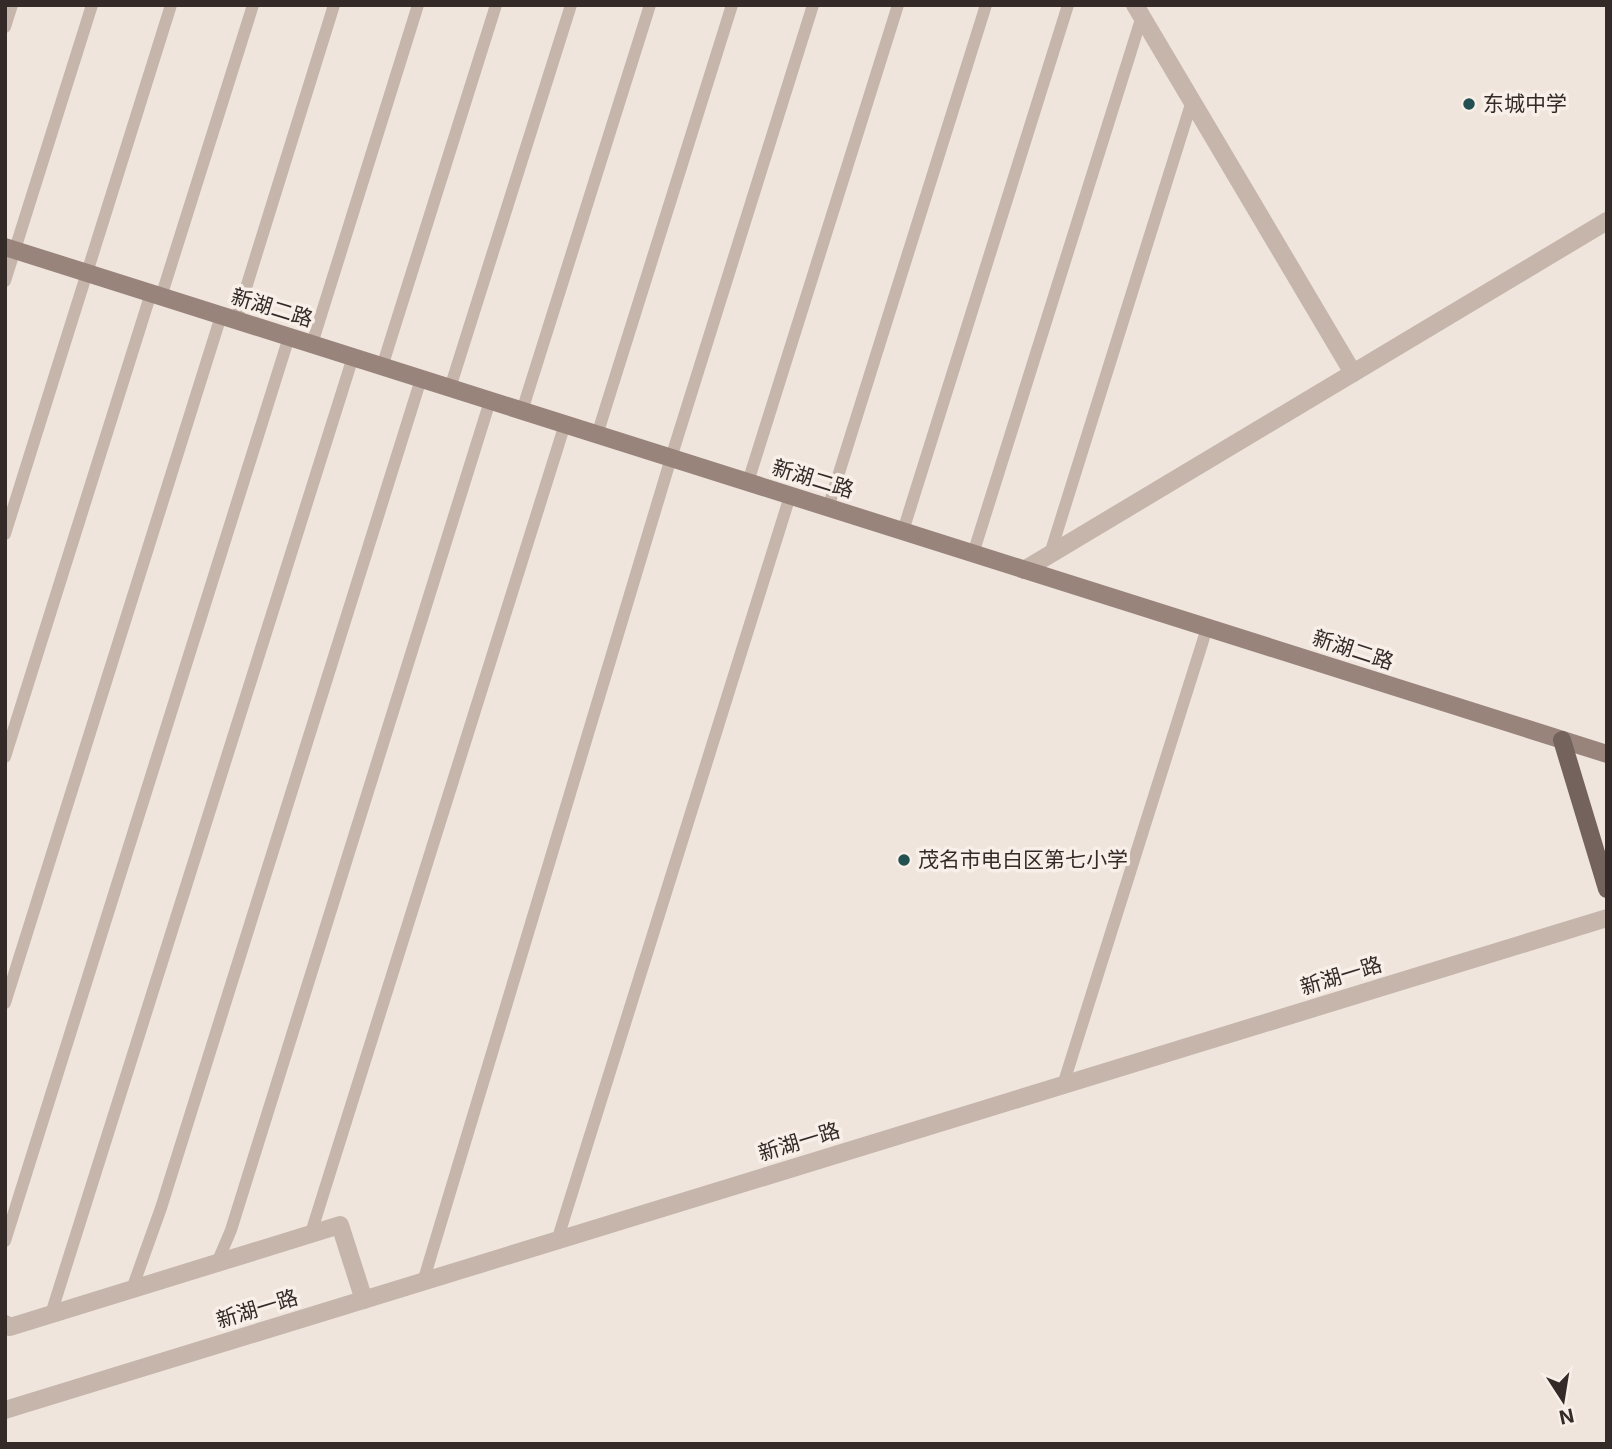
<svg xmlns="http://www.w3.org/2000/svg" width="1612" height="1449" font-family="Inter,'Noto Sans SC',sans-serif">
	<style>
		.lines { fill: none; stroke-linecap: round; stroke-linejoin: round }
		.service { stroke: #c5b5aa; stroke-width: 12 }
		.minor { stroke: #c5b5aa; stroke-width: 18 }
		.secondary { stroke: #99847c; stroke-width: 18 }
		.primary { stroke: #74625c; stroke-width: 18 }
		.poi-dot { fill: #235050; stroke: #f7efe8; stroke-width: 2.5 }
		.labels { text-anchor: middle; stroke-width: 7; stroke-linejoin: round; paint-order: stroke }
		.poi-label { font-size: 21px; fill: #342b29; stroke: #f7efe8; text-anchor: start }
		.street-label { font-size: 21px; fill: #342b29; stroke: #f7efe8 }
	</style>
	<rect width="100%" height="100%" fill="#efe5dd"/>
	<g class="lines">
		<g class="service">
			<path d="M5,27l7,-22"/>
			<path d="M5,281l87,-276"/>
			<path d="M161,297l92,-292"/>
			<path d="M236,320l98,-315"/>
			<path d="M312,344l106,-339"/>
			<path d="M382,367l114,-362"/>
			<path d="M450,388l121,-383"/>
			<path d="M522,411l128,-406"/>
			<path d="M597,435l135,-430"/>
			<path d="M748,482l150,-477"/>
			<path d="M828,508l158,-503"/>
			<path d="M903,531l165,-526"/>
			<path d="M5,534l166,-529"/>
			<path d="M973,554l169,-538"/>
			<path d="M1050,554l142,-453"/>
			<path d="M5,757l146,-464"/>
			<path d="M5,1003l216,-687"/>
			<path d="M1063,1085l144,-457"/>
			<path d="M311,1233l254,-809"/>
			<path d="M5,1241l284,-904"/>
			<path d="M557,1241l233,-745"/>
			<path d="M217,1263l14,-33 259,-829"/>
			<path d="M423,1282l248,-824 142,-453"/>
			<path d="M132,1289l29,-81 260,-829"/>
			<path d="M51,1314l302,-957"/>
		</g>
		<g class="minor">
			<path d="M1135,5l218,368"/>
			<path d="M1024,570l583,-349"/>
			<path d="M5,1324l5,3 330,-102 24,75"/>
			<path d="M5,1410l1602,-492"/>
		</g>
		<path class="secondary" d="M5,247l1602,507"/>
		<path class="primary" d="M1562,740l45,149"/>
	</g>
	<g class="poi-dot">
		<circle cx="1469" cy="104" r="7"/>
		<circle cx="904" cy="860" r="7"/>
	</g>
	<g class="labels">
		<g class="poi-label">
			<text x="1483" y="111">东城中学</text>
			<text x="918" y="867">茂名市电白区第七小学</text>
		</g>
		<g class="street-label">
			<text transform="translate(272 308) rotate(17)" y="7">新湖二路</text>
			<text transform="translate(813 479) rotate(17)" y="7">新湖二路</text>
			<text transform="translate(1353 650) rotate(18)" y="7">新湖二路</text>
			<text transform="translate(1341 976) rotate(-17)" y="7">新湖一路</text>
			<text transform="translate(799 1142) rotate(-17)" y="7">新湖一路</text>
			<text transform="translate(257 1309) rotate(-17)" y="7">新湖一路</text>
		</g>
	</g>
	<rect width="1612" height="1449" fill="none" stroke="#342b29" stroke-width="14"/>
	<g transform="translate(1563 1400) rotate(168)" stroke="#f7efe8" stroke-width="5" paint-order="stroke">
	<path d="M0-5L12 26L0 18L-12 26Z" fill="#342b29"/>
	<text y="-10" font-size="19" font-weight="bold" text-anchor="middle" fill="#342b29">N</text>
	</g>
</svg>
